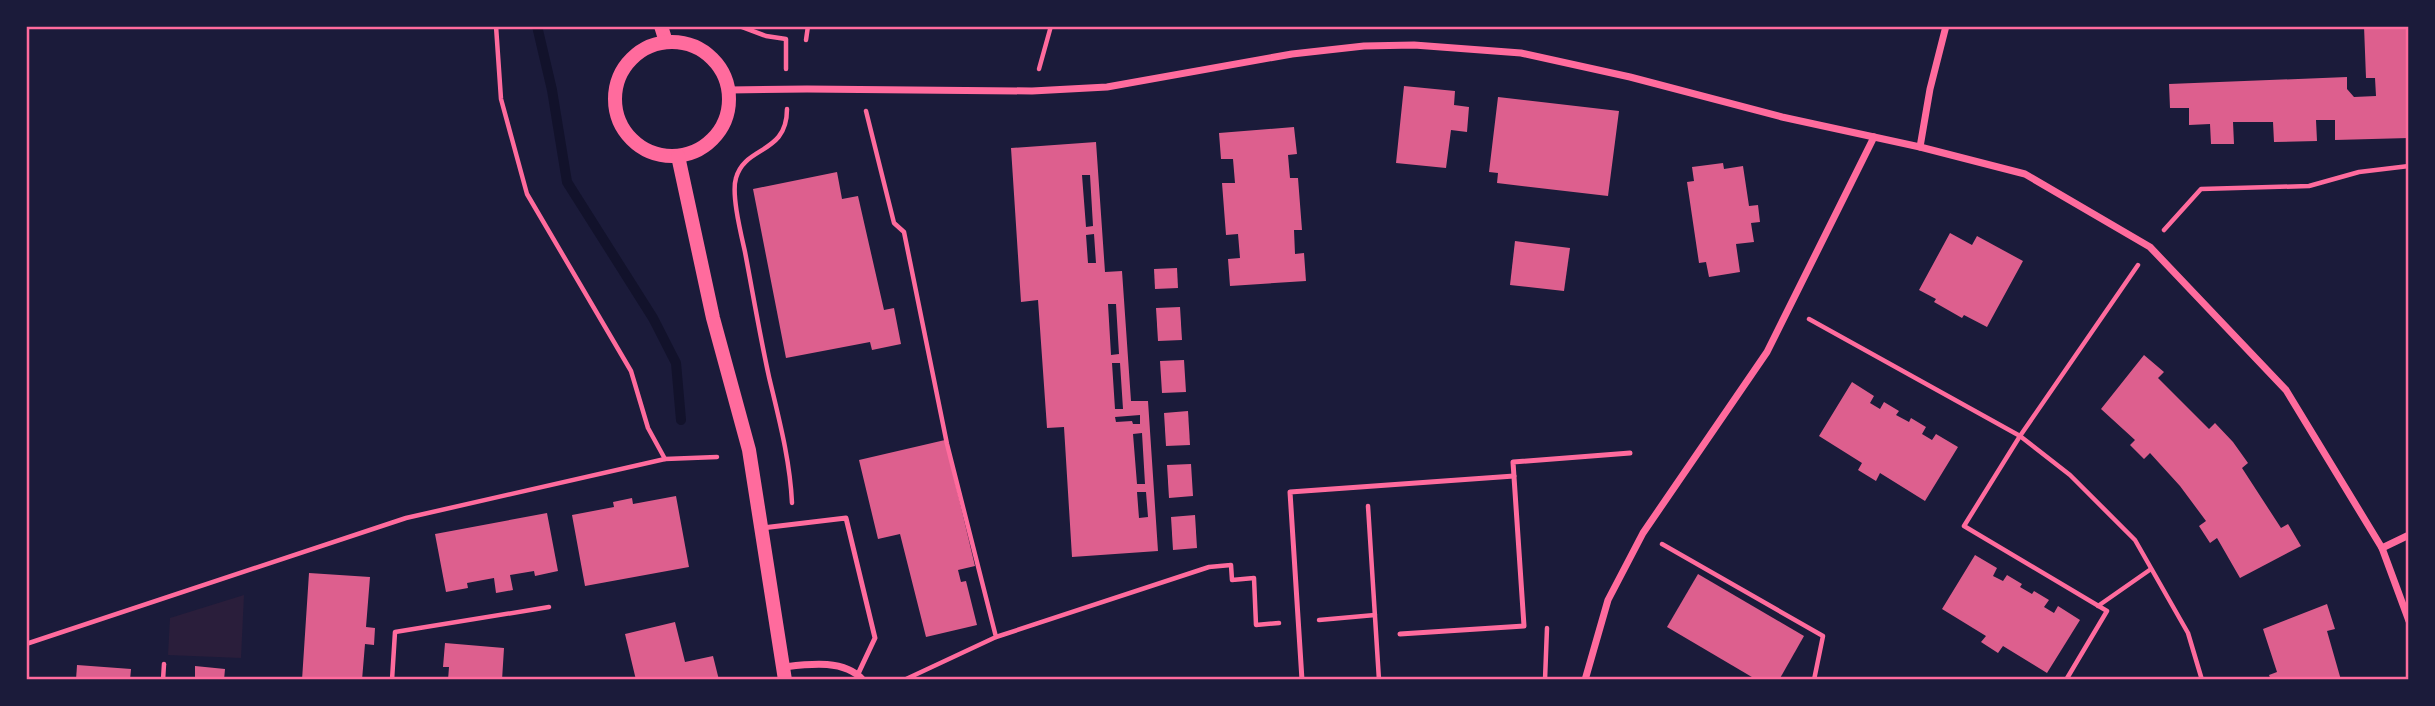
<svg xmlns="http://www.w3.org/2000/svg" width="2435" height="706" font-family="Jost,sans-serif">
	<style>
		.green { fill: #2a1e3b }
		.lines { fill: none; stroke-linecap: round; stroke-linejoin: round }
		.stream { stroke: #12122b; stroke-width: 10 }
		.building { fill: #dd5f8e; fill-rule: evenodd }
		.path { stroke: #ff6b9d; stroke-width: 4.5 }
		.service { stroke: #ff6b9d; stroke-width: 5 }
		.minor { stroke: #ff6b9d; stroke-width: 7 }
		.secondary { stroke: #ff6b9d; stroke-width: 14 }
		.neatline { fill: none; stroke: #ff6b9d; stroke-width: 2.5 }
	</style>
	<rect width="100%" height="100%" fill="#1b1b3a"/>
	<path class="green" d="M244,595l-3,63 -73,-3 2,-37z"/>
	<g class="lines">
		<path class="stream" d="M537,26l15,64 15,92 86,136 23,45 5,57"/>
	</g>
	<g class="building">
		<path d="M2364,26h45v112l-74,2v-20h-19l1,21 -43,1 -1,-20h-40l1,22h-23l-1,-20 -21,1v-17h-19l-1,-24 178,-7v12l7,8 22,-1 -1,-18h-9z"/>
		<path d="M1404,86l51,5 -1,14 15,2 -2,25 -16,-2 -5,38 -50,-5z"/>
		<path d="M1498,97l121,14 -11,85 -111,-13 1,-10 -9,-1z"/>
		<path d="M1294,127l3,27 -9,1 2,23h8l4,52h-8l1,24 9,-1 2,28 -76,5 -2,-27 12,-1 -2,-24 -12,1 -4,-52h13l-2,-24h-12l-2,-26z"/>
		<path d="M1096,142l9,130 17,-1 9,130h17l10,150 -86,6 -8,-130 -17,1 -9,-128 -17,2 -10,-154zM1082,175h8l3,51 -7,1zM1094,234l2,29h-8l-2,-28zM1108,304h8l3,50 -8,1zM1112,363h8l3,46h-8zM1140,415v9h-7l-1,-3 -16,1 -1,-5zM1142,433l3,51h-8l-4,-50zM1137,492h9l2,25 -9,1z"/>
		<path d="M1723,163l1,6 19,-3 6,40 9,-1 2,17 -9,1 3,19 -18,2 4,28 -31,5 -3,-15 -7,1 -12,-81 7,-1 -2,-14z"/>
		<path d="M837,172l5,27 16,-3 26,114 10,-2 7,36 -29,6 -2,-8 -84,16 -33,-169z"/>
		<path d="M1950,233l22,12 5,-9 46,25 -36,66 -23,-12 -2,3 -28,-16 2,-3 -17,-9z"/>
		<path d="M1515,241l55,7 -6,43 -54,-6z"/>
		<path d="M1177,268l1,20 -23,1 -1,-20z"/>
		<path d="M1180,307l2,33 -24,1 -2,-33z"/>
		<path d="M2144,355l20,17 -6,6 51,51 6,-6 18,19 15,21 -6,5 39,60 7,-4 13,22 -61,32 -23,-40 -7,5 -11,-17 7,-5 -26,-35 -30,-33 -6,6 -14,-14 5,-5 -34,-31z"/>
		<path d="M1184,360l2,32 -24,1 -2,-32z"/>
		<path d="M1852,382l22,14 -4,7 10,6 4,-7 15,9 -3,4 13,7 2,-4 15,9 -4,7 10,6 4,-6 22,13 -33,54 -45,-28 -4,8 -18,-11 4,-7 -43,-27z"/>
		<path d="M1188,411l2,34 -24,1 -2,-33z"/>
		<path d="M945,440l30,126 -17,4 3,12 5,-1 11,44 -51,12 -26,-103 -22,5 -19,-79z"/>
		<path d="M1191,464l2,32 -24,2 -2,-33z"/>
		<path d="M676,496l13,71 -104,19 -13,-71 42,-8 -1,-5 19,-4 1,6z"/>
		<path d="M547,513l11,58 -23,5 -1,-5 -24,4 3,15 -17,3 -2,-15 -27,5 1,5 -22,4 -11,-58z"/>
		<path d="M1195,515l2,33 -24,2 -2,-33z"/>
		<path d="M1975,555l22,13 -4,8 10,5 4,-6 15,9 -2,3 12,7 2,-3 15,9 -5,7 10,6 4,-7 22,14 -33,53 -44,-27 -5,7 -17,-11 5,-6 -44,-27z"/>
		<path d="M309,573l61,4 -4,50 9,1 -1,17 -9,-1 -3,36h-60z"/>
		<path d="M1698,574l106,62 -25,44h-22l-90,-53z"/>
		<path d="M2327,604l8,25 -8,2 14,49h-70l-2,-5 8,-3 -14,-43z"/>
		<path d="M675,622l10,40 28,-6 6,24h-83l-11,-46z"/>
		<path d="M445,643l59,5 -2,32h-54l1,-13h-6z"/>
		<path d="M77,665l54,4 -1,11h-54z"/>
		<path d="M195,666l30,3 -1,11h-29z"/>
	</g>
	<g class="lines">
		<g class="path">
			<path d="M496,26l5,73 26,95 104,177 17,57 17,31"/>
			<path d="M739,26l27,10 20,3v30"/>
			<path d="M806,40l2,-14"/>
			<path d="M1039,69l12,-43"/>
			<path d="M787,109c0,46 -42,36 -51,69 -5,16 5,56 9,74 8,42 15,84 24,125 10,42 21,83 23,126"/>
			<path d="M866,111l28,112 10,9 43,212 49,193 -92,43"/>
			<path d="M2164,230l37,-41 108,-3 50,-14 50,-6"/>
			<path d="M1809,319l211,117 50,39 65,65 53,93 14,47"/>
			<path d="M1368,506l11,174"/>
			<path d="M1662,544l161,92 -9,44"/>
			<path d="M2098,606l53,-37"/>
			<path d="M1319,620l56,-5"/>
			<path d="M996,637l213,-70 22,-2 1,15 22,-2 2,47 23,-2"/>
			<path d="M26,644l380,-126 259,-59 52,-2"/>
			<path d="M163,680l1,-16"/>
			<path d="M392,680l3,-48 154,-25"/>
			<path d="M1545,680l2,-52"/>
			<path d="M2066,680l41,-69 -143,-85 56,-90 118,-171"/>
		</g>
		<g class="service">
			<path d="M762,528l84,-10 29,120 -17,36"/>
			<path d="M1400,634l124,-8 -11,-164 117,-9"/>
			<path d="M1302,680l-12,-188 224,-16"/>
		</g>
		<g class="minor">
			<path d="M729,90l78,-1 225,2 75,-4 185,-33 72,-8 50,-1 107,8 109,24 152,40 138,30 105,27 125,73 136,143 96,158 27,73"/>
			<path d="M1920,147l10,-58 16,-63"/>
			<path d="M2382,548l27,-13"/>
			<path d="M784,667c25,-3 60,-8 79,13"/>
			<path d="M1585,680l23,-80 35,-67 124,-181 107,-215"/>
		</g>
		<g class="secondary">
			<path d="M661,26l5,16"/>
			<circle cx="672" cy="99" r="57"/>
			<path d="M678,156l35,162 36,132 36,230"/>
		</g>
	</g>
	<rect width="2435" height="706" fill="none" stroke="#1b1b3a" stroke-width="56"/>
	<rect x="28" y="28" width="2379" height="650" class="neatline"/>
</svg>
